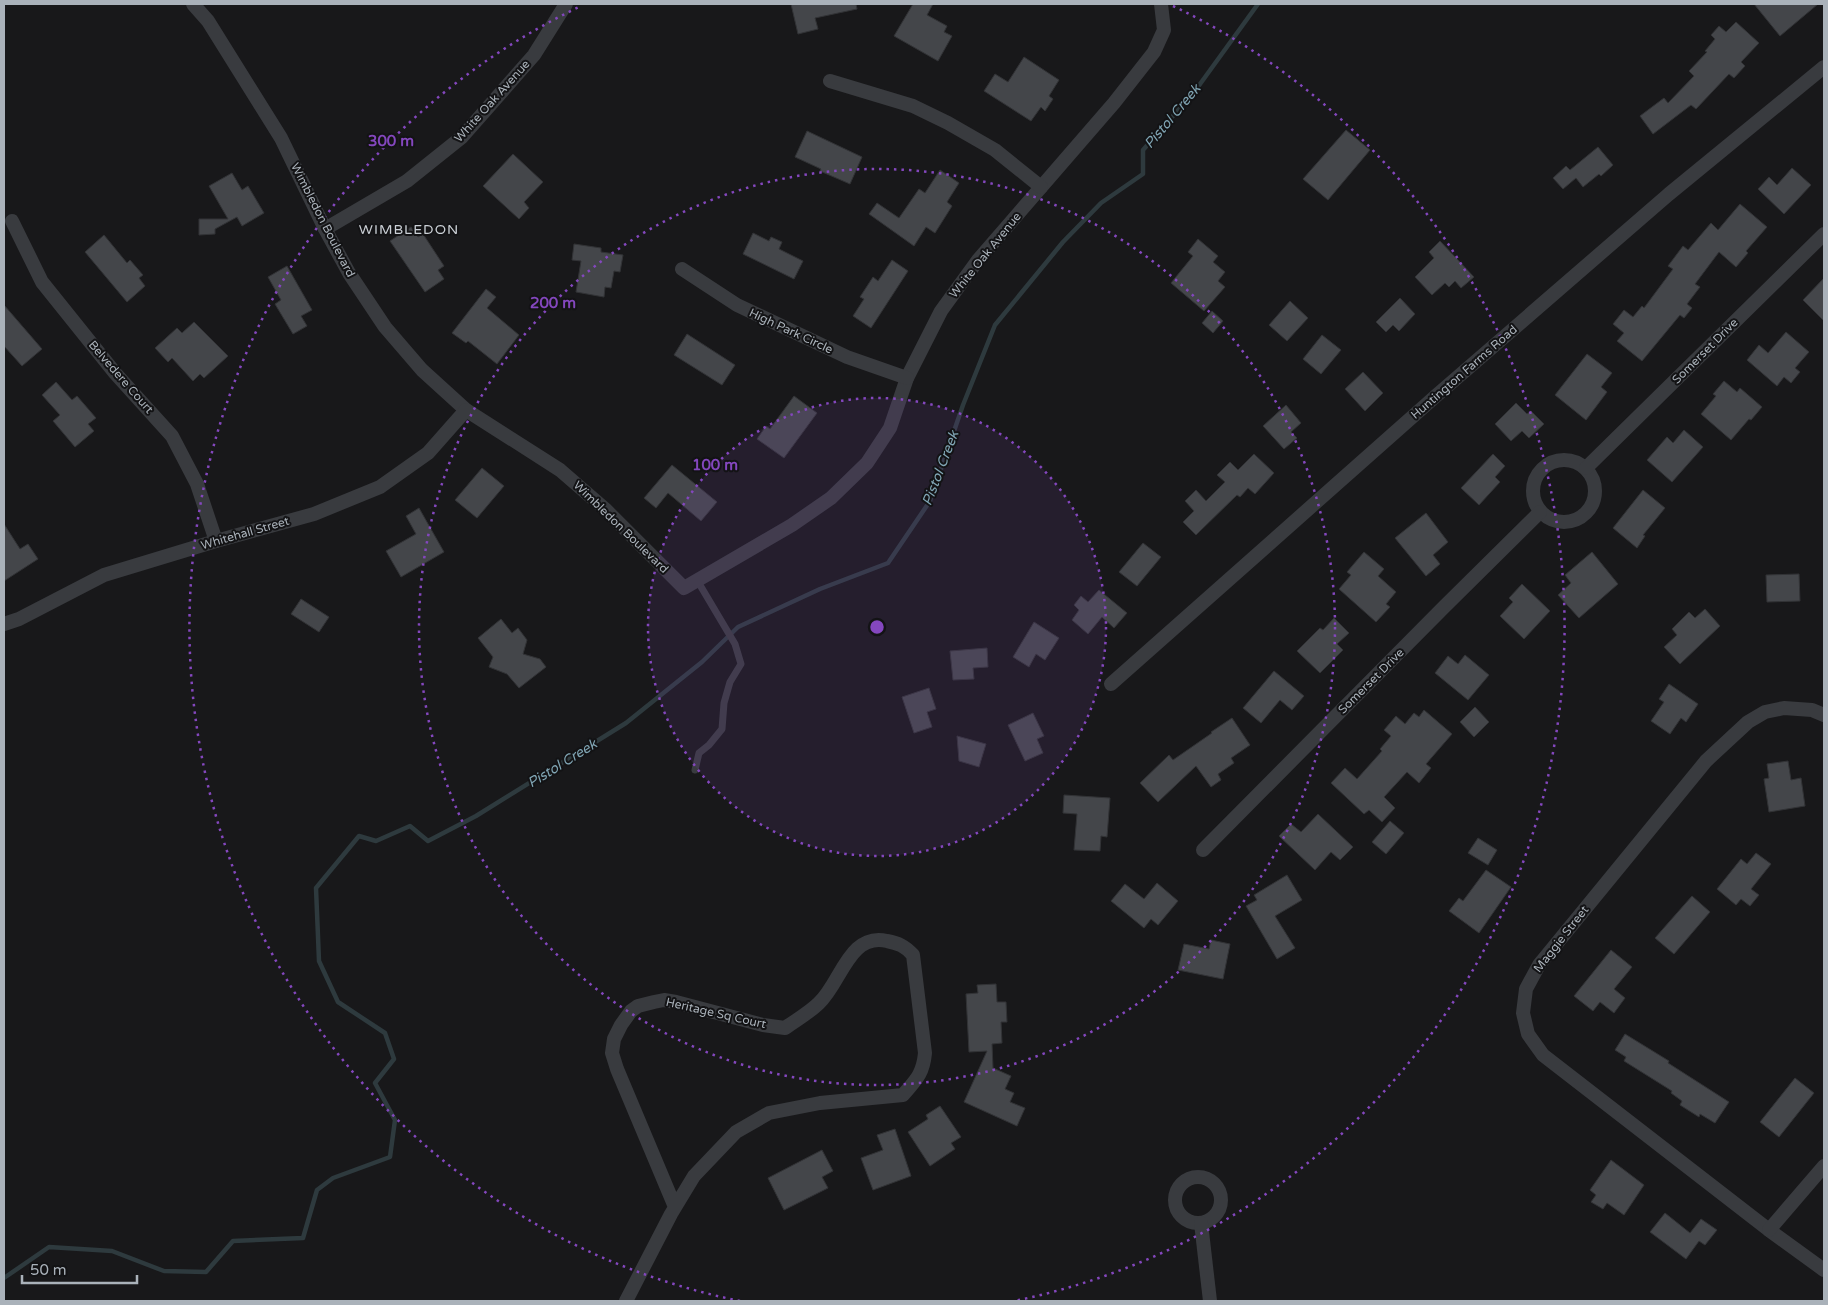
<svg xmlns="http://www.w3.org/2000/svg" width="1828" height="1305" font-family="'Varela Round',sans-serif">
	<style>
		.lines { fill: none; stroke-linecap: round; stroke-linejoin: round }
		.stream { stroke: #2e3a3e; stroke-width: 4.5 }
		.building { fill: #44464a; stroke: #323336 }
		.lane { stroke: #393b3f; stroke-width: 7 }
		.street { stroke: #393b3f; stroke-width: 14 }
		.ring { fill: none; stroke: #8447be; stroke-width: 2.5; stroke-dasharray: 2.5 5 }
		.labels { text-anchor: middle; stroke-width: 4; stroke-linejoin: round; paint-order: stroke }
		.street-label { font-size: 12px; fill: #aab2ba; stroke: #131315 }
		.water-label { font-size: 14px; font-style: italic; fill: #81a6b5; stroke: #131315 }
		.neighbourhood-label { font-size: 14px; letter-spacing: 1px; fill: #cbd0d6; stroke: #131315 }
		.centre { fill: #8447be; stroke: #131315; stroke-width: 2.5 }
		.ring-label { font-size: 15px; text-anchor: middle; font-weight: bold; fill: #8447be; stroke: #131315; stroke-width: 4; stroke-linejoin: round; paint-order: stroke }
	</style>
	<rect width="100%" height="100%" fill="#18181a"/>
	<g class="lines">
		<path class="stream" d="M4,1278l45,-31 63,4 52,20 42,1 27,-31 70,-3 14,-48 16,-12 57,-21 5,-37 -20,-37 19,-24 -9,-26 -47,-31 -19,-41 -3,-73 43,-52 17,5 34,-15 18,15 48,-25 150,-93 76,-61 36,-35 82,-38 68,-26 42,-62 33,-96 32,-80 68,-83 38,-39 42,-29v-24l52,-59 63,-87"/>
	</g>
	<g class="building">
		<path d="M791,4h65l1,5 -42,9 3,11 -20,5z"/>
		<path d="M913,4h20l-6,11 20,11 -3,6 8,4 -14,25 -44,-25z"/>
		<path d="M1754,4h64l-38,32z"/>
		<path d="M1736,22l23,21 -18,19 4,4 -11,12 -5,-4 -33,35 -5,-4 -38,29 -13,-18 24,-18 4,5 26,-27 -5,-5 18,-19 -2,-1 10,-12 -4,-4 8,-9 7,6z"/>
		<path d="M1024,57l35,23 -10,16 4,3 -8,12 -4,-4 -10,14 -47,-30 11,-17 13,8z"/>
		<path d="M1346,130l24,20 -42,50 -25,-21z"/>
		<path d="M807,131l55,26 -12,27 -30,-13 1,-2 -26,-12z"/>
		<path d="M1598,147l15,18 -12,11 -2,-2 -16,13 -7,-9 -13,11 -10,-11 13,-12 4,4z"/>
		<path d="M513,154l30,28 -19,20 5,6 -10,11 -36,-33z"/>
		<path d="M1792,168l19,17 -27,29 -26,-25 11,-12 8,8z"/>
		<path d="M940,170l19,13 -12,19 5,4 -17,27 -9,-6 -12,19 -45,-32 8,-11 22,15 20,-29 6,4z"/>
		<path d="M232,173l10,17 6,-4 16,27 -22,13 -5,-9 -22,12v5l-16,1v-16h29l-19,-33z"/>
		<path d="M1740,204l27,23 -21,24 2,2 -12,14 -17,-15 -24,32 5,3 -13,17 5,4 -8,10 -4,-3 -38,46 -25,-20 7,-8 -11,-9 11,-14 9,7 9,-11 2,2 29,-39 -5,-3 15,-20 5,4 23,-27 7,7z"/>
		<path d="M411,227l7,10 5,-3 21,32 -6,4 6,9 -19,13 -35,-51z"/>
		<path d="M753,233l16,8 2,-4 11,5 -3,7 24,12 -9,18 -51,-25z"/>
		<path d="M104,235l23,28 3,-3 13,15 -4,3 6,8 -18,16 -42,-50z"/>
		<path d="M1198,239l20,17 -5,6 12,10 -7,9 7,6 -21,24 -33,-28 22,-27 -5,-4z"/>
		<path d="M1440,241l34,36 -13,11 -6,-7 -6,6 -4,-4 -13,12 -17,-18 19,-19 -5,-6z"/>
		<path d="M574,244l27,4v4l22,3 -3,17 -6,-1 -3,17 -6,-1 -1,10 -28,-5 5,-31 -9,-1z"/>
		<path d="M892,260l16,11 -37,57 -18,-12 11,-17 -4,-2 13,-20 5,4z"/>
		<path d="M287,266l25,44 -11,6 6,10 -14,8 -18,-30 6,-4 -13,-23z"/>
		<path d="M1824,278v43l-21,-21z"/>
		<path d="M486,289l10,8 -9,11 32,27 -22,29 -29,-23 -2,2 -14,-10z"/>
		<path d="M1400,298l15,16 -16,17 -6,-6 -7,7 -10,-10z"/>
		<path d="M1290,301l18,17 -21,23 -18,-16z"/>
		<path d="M4,305l38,44 -20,17 -18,-20z"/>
		<path d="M1212,311l11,10 -10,12 -11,-10z"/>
		<path d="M194,322l34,34 -24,22 -4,-4 -7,7 -21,-23 -4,4 -13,-14 22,-20 5,5z"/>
		<path d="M1786,332l23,20 -14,16 5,4 -9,11 -7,-6 -7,9 -30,-26 12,-15 9,8z"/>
		<path d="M687,334l48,31 -13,20 -48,-30z"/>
		<path d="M1322,335l19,15 -20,24 -18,-15z"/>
		<path d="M1587,354l25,19 -11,14 6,5 -21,28 -31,-25z"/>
		<path d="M1363,372l20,21 -18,18 -20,-22z"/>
		<path d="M1724,381l13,11 3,-4 22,19 -11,13 -2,-1 -18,21 -30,-26 15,-18 -3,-2z"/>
		<path d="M56,382l16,18 5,-4 19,22 -8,6 6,7 -19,16 -22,-26 7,-6 -18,-20z"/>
		<path d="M794,396l23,17 -33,45 -27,-19 9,-13 4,3z"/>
		<path d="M1516,403l11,11 4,-3 13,13 -15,14 -7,-7 -11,10 -16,-17z"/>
		<path d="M1286,405l15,18 -10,9 6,6 -13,11 -21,-23z"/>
		<path d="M1684,430l19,17 -31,35 -25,-22 20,-23 6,6z"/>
		<path d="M1254,454l20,19 -19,21 -7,-6 -8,9 -3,-2 -41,40 -13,-13 11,-11 -9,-10 11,-11 10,11 19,-19 -8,-7 13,-13 8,8z"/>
		<path d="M1493,454l12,12 -10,11 5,5 -21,23 -18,-17z"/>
		<path d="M672,465l45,37 -16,19 -33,-28 -12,15 -12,-10z"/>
		<path d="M482,468l22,18 -27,32 -22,-18z"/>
		<path d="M1643,490l22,18 -22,27 2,1 -8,12 -24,-20z"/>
		<path d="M419,508l25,44 -43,25 -15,-26 30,-17 -10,-18z"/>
		<path d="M1426,513l22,29 -15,13 7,9 -14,12 -31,-38z"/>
		<path d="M4,524l16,25 8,-5 10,15 -34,22z"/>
		<path d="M1143,543l18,14 -24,29 -18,-14z"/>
		<path d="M1364,552l20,17 -6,7 18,16 -10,12 4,3 -14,15 -37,-33 12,-14 -4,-3z"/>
		<path d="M1592,552l26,32 -39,34 -21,-23 13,-12 -6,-8z"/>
		<path d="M1799,574l1,27 -33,1 -1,-27z"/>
		<path d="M1522,584l28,27 -26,28 -24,-23 13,-14 -4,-4z"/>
		<path d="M1099,590l28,23 -13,15 -12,-11 -14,17 -16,-14 7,-10 -5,-5 7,-9 7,6z"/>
		<path d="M301,599l28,18 -10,15 -28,-18z"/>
		<path d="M1705,609l15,17 -40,38 -16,-17 13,-12 -5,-6 17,-17 6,6z"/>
		<path d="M1334,618l15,15 -12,11 6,6 -23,23 -23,-22 23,-23 3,2z"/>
		<path d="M501,619l11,14 6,-5 9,12 -4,14 17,5 6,8 -27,21 -12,-14 -18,-7 4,-10 -15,-19z"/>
		<path d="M1034,622l25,16 -14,22 -9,-6 -7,13 -16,-10z"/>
		<path d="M987,648l1,19 -15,1 1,11 -21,1 -3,-29z"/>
		<path d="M1465,655l24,20 -21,25 -33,-27 13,-17 10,8z"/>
		<path d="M1274,671l30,25 -12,14 -12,-10 -19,23 -18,-15z"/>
		<path d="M1669,684l29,20 -12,18 -5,-4 -11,16 -19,-13 13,-19 -5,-3z"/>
		<path d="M929,688l7,21 -9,3 5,15 -18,6 -12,-36z"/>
		<path d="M1475,707l14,15 -15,15 -14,-15z"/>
		<path d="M1424,710l28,24 -26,30 5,4 -12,15 -12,-11 -23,25 11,11 -13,14 -13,-12 -5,4 -33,-31 14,-15 12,11 25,-28 -2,-2 11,-13 -7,-6 12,-14 9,8 9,-11 5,4z"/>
		<path d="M1033,713l11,23 -7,3 6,14 -18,8 -17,-36z"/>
		<path d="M1232,718l18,27 -19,13 3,5 -16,11 3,6 -10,7 -15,-21 -38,36 -18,-19 29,-28 4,5 39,-27 -1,-1z"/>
		<path d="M957,736l29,8 -7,23 -20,-6z"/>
		<path d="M1788,761l3,19 10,-2 4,28 -36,6 -5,-33 5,-1 -2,-14z"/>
		<path d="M1064,795l46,3 -3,39 -6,-1 -1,15 -26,-1 3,-36 -14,-1z"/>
		<path d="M1318,814l35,33 -13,13 -9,-8 -16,18 -36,-34 12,-12 10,8z"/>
		<path d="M1390,821l14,12 -18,21 -14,-12z"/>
		<path d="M1478,838l19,12 -9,15 -20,-12z"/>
		<path d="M1756,853l15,11 -20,25 8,6 -9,11 -9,-7 -5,6 -19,-16 24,-30 6,5z"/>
		<path d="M1486,870l25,17 -32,46 -30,-22 10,-13 4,3z"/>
		<path d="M1287,875l15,25 -27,16 20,32 -18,11 -31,-53 11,-6 -3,-5z"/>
		<path d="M1157,883l21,18 -20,24 -7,-6 -7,9 -33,-27 14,-17 19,15z"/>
		<path d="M1692,896l18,16 -36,42 -19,-16z"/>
		<path d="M1211,940l19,4 -7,35 -45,-9 6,-26 25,5z"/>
		<path d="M1611,950l21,17 -18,22 11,9 -11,15 -14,-11 -7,9 -19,-15z"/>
		<path d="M996,984l1,18h9l1,20h-6l1,21 -10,1 1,24 18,8 -6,13 9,4 -4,9 15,6 -8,18 -53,-24 23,-51 -18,1 -3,-58 12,-1 -1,-8z"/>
		<path d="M1625,1034l44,27 -1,2 61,39 -14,21 -15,-9 -1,3 -19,-12 2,-4 -11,-8 1,-2 -48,-30 2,-4 -11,-7z"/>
		<path d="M1795,1078l19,15 -35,44 -19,-15z"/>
		<path d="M940,1106l21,31 -10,6 4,6 -25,17 -22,-34 20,-13 -2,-4z"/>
		<path d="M895,1129l16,47 -38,14 -12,-32 22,-8 -6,-15z"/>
		<path d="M822,1150l11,21 -11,6 6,11 -44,22 -16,-32z"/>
		<path d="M1611,1160l33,25 -20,30 -17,-12 -4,6 -12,-7 5,-7 -6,-5z"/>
		<path d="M1665,1213l25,20 11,-14 16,11 -12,15 -6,-4 -13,18 -36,-27z"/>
	</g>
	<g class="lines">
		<path class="lane" d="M695,770l4,-17 10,-8 13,-16 2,-26 6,-21 11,-18 -6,-20 -38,-64"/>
		<g class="street">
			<path d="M193,4l15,17 73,117 44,91 24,44 36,54 37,43 44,40 94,60 45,39 79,79 108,-63 39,-27 36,-35 23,-35 17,-50 34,-67 37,-51 136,-157 40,-51 10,-22 -3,-26"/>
			<path d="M830,81l83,25 35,17 47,27 46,37"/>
			<path d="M12,221l30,61 73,91 57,63 25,48 19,57"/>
			<path d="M325,229l82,-48 55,-44 72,-82 32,-51"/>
			<path d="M682,269l55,36 110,52 60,21"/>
			<circle cx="1564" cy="491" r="31"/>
			<path d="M1586,468l238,-234"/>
			<path d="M4,624l15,-5 85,-44 112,-34 98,-27 66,-27 48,-34 38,-43"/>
			<path d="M1111,684l326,-289 232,-201 155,-127"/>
			<path d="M1824,715l-12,-5 -28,-2 -19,4 -17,10 -42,39 -167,204 -13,24 -3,24 5,21 15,21 226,175 55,40"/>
			<path d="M1203,850l241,-243 96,-95"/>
			<circle cx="1198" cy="1200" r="23"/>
			<path d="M1201,1223l9,78"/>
			<path d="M1769,1230l55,-64"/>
			<path d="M626,1301l45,-87 23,-38 42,-44 33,-19 51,-10 83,-8c13,-15 20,-21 22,-42l-12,-98c-8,-9 -15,-12 -26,-14 -38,-9 -46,42 -68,62 -10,10 -23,17 -34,25l-22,-3 -87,-23 -12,-2 -10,2 -16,4 -7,5 -10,14 -7,14 -2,14 5,16 58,138"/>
		</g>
	</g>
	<circle cx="877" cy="627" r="229" fill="#8447be" fill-opacity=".12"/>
	<g class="ring">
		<circle cx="877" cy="627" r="229"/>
		<circle cx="877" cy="627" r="458"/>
		<path d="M740 1301A688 688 0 0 1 581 6M1173 6A688 688 0 0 1 1014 1301"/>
	</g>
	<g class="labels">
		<g class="street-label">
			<text transform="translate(492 101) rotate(-48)" y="4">White Oak Avenue</text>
			<text transform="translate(323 220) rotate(63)" y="4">Wimbledon Boulevard</text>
			<text transform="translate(985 255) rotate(-51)" y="4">White Oak Avenue</text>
			<text transform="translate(791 331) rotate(25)" y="4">High Park Circle</text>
			<text transform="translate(1705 351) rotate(-45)" y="4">Somerset Drive</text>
			<text transform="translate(1464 372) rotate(-41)" y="4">Huntington Farms Road</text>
			<text transform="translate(121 377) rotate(49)" y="4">Belvedere Court</text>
			<text transform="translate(621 527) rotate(44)" y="4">Wimbledon Boulevard</text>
			<text transform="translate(245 533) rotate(-16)" y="4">Whitehall Street</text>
			<text transform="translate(1371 681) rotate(-45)" y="4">Somerset Drive</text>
			<text transform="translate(1561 939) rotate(-52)" y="4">Maggie Street</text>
			<text transform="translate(716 1013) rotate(13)" y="4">Heritage Sq Court</text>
		</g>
		<g class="water-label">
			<text transform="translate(1172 116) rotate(-50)" y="5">Pistol Creek</text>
			<text transform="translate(940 468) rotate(-69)" y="5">Pistol Creek</text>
			<text transform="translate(562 763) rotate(-32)" y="5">Pistol Creek</text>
		</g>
		<g class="neighbourhood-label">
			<text x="409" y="234">WIMBLEDON</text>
		</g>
	</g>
	<circle cx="877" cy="627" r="8" class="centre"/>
	<g class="ring-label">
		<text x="391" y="146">300 m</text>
		<text x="553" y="308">200 m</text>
		<text x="715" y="470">100 m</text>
	</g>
	<rect width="1828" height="1305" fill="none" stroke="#aab2ba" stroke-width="10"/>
	<path d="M22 1275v8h115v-8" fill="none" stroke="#aab2ba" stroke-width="2.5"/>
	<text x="30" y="1275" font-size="15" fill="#aab2ba" stroke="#131315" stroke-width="4" paint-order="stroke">50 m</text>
</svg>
